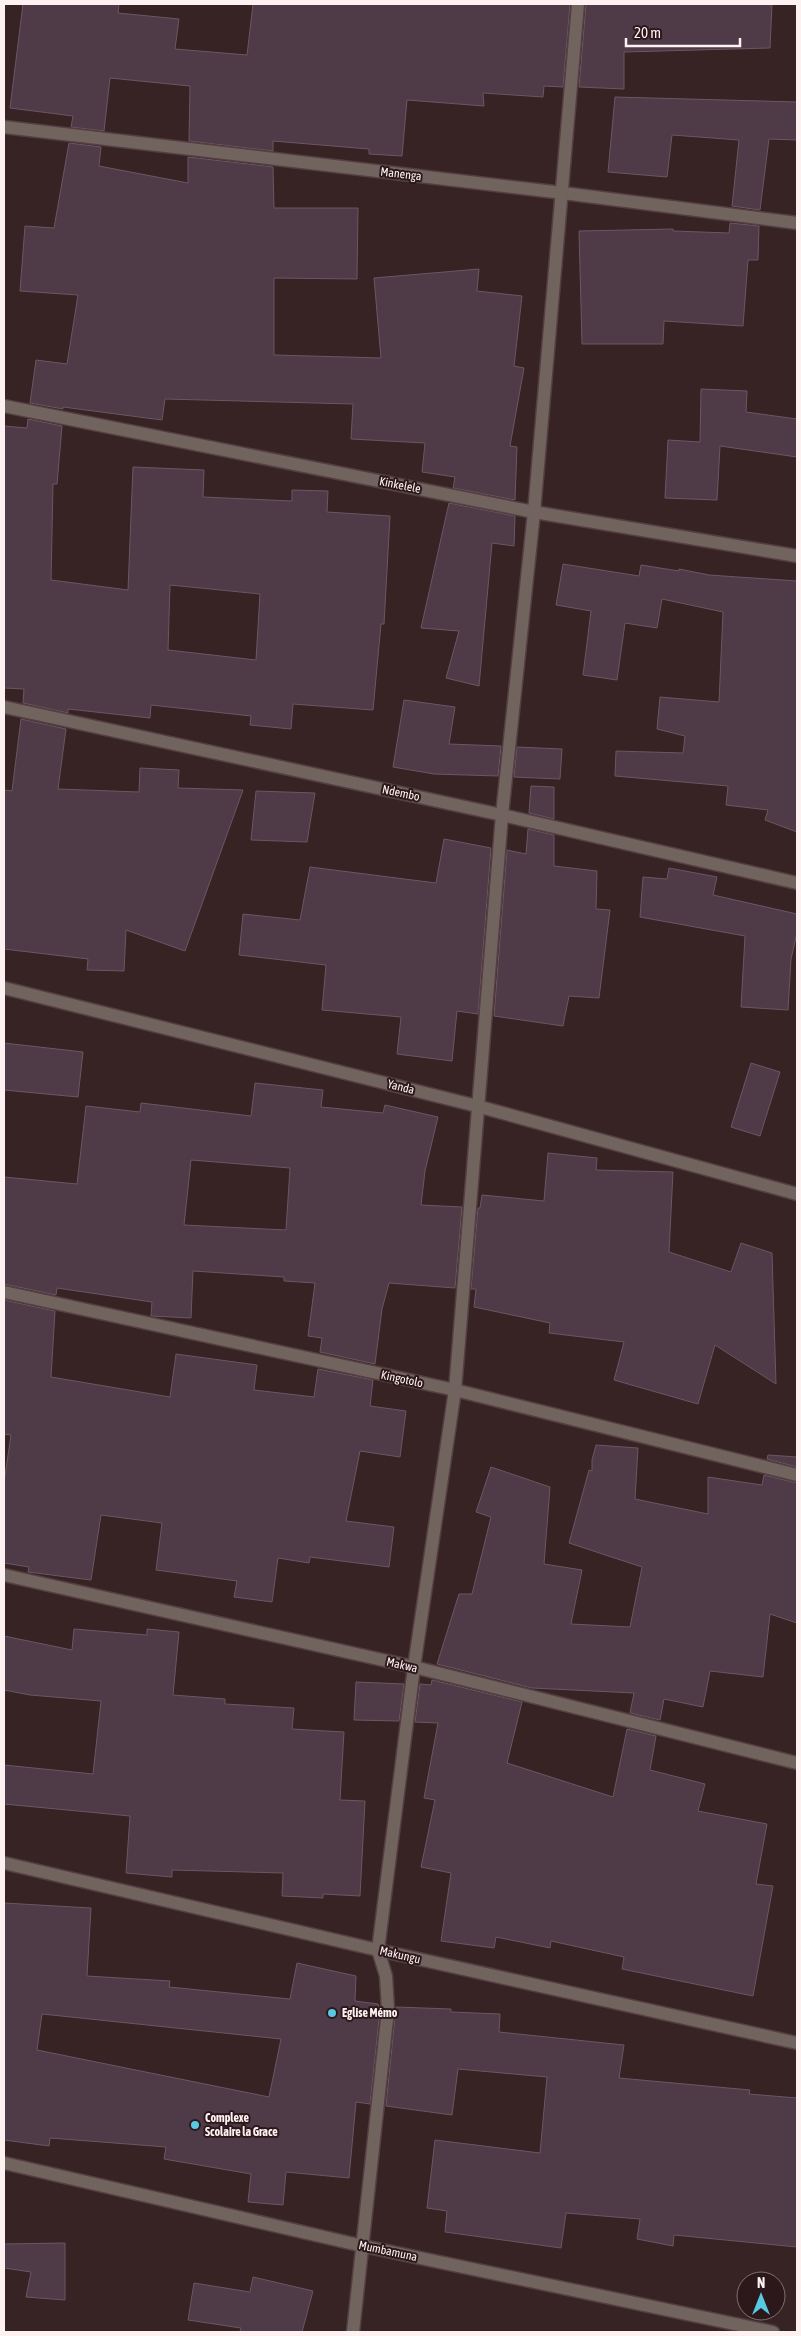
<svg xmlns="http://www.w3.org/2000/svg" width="801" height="2336" font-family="'Asap Condensed',sans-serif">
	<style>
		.building { fill: #4e3b47; stroke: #6b5763; fill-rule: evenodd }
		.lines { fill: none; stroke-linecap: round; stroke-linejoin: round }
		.minor-casing { stroke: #533f41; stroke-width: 15 }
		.minor { stroke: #71635d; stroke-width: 12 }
		.poi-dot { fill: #57c9e2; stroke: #2c181b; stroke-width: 2 }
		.labels { text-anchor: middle; stroke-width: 4; stroke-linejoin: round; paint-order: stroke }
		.street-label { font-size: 12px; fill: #fef1f2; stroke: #2c181b }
		.poi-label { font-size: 12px; font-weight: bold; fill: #fef1f2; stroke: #2c181b; text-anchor: start }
	</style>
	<rect width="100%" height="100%" fill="#372224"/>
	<g class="building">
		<path d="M23,4h96l-1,9 61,6 -4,30 72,6 6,-51h317l-7,83 -19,-1 -1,11 -60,-4 1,13 -77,-6 -5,56 -33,-2v-5l-96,-8v10l-84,-10 1,-55 -80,-8 -6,53 -33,-4 2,-11 -63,-8z"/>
		<path d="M586,4h186l-2,44 -146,4v37l-45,-2z"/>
		<path d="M615,97l182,5v38l-28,-1 -9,71 -28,-4 7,-66 -67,-5 -5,42 -59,-5z"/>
		<path d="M69,143l32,4 -2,19 89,17v-26l85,10 1,41h84l-1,71 -83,-1v77l107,3 -7,-80 105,-9 -2,22 45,5 -8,70 10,2 -14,78 7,1 -2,53 -62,-12 2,-11 -33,-5 3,-29 -74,-4 2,-35 -188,-5 -3,21 -99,-13v2l-33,-6 6,-43 31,4 11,-69 -58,-4 5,-65 29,2z"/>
		<path d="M730,223l29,3 -1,34h-10l-5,66 -79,-5 -1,23h-81l-3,-113 94,-2v2l56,2z"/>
		<path d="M701,389l46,2 -1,21 51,7v38l-77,-11 -3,54 -52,-2 3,-58 32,2z"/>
		<path d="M28,419l34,7 -5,58h-4l-2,96 77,10 5,-123 71,3 -1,27 89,4v-11l36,1 -1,21 63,4 -6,108h-3l-8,86 -80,-6 -2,25 -41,-4 1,-9 -100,-11 -1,13 -82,-9v4l-45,-10 1,-14 -20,-1v-262l23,2zM170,585l90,9 -4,66 -88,-10z"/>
		<path d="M449,503l66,13 -1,30 -22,-3 -13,143 -33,-8 13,-47 -38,-3z"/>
		<path d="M563,564l76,12 2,-11 38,6v-2l30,6 88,6v251l-32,-12 3,-10 -42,-5 2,-19 -113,-10 1,-25 67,2 2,-17 -28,-7 3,-32 59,5 4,-90 -61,-13 -5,29 -32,-5 -8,57 -34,-5 8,-64 -35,-6z"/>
		<path d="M404,700l51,7 -6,37 52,2 -3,30 -64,-2 -41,-7z"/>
		<path d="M21,719l45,10 -8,60 81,3 1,-24 39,2 -1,18 65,2 -58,161 -59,-21 -2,41 -37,-1 1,-11 -84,-10v-159l8,1z"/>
		<path d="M517,747l45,2 -2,30 -46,-2z"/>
		<path d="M531,786l23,1v32l-25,-6z"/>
		<path d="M256,791l59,2 -8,49 -56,-2z"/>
		<path d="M528,829l26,6v31l43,5 -1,38 14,1 -11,88 -30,-2 -6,30 -69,-10 13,-166 19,4z"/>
		<path d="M444,839l47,9 -13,166 -21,-3 -5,50 -55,-7 4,-37 -79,-7 4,-45 -87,-10 4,-41 57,6 10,-53 126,16z"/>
		<path d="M669,868l48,9 -4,18 84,19v19l-6,26 -3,51 -47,-3 4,-71 -105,-19 3,-40 24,2z"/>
		<path d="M4,1043l79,9 -5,45 -74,-7z"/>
		<path d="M751,1063l29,9 -20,64 -29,-9z"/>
		<path d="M255,1083l68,7 -2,17 62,6 2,-8 53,12 -13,54 -4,34 41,2 -7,81 -66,-5 -7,26 -7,55 -55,-12 2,-14 -14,-2 7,-53 -31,-2v-4l-91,-6 -2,47 -40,-2 1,-14 -95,-14 -1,7 -52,-11v-107l73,7 9,-78 54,6 1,-9 110,13zM191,1160l99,8 -4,62 -102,-5z"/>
		<path d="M548,1153l49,5 -1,12 77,2 -4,80 62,20 10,-29 31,10 4,131 -61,-39 -17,59 -84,-24 10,-38 -75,-9 1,-10 -76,-16 2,-18h-5l7,-81h2l2,-13 62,6z"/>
		<path d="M4,1300l51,11 -4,66 119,20 6,-43 81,11 -3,25 60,7 4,-28 55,11 -3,26 36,5 -6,46 -40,-6 -14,70 48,6 -5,40 -79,-10 -1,6 -31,-5 -6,44 -38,-5 3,-16 -81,-11 6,-47 -61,-8 -10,65 -63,-8 1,-5 -25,-4v-80l7,-48 -7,-1z"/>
		<path d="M596,1445l42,3 -3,51 73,15v-37l54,8 2,-10 33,8v140l-27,-9 -7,63 -53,-6 -7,36 -39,-8 -4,21 -30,-7 4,-20 -102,-5 -95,-24 22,-70h13l19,-77 -15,-5 15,-45 59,20 -6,77 38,6 -11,54 59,3 12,-60 -73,-24 20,-73 3,1v-11z"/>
		<path d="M768,1455l29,2v10l-30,-8z"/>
		<path d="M74,1629l73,6v-6l32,3 -6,63 52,4v5l69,4 -2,21 52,3 -4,68 25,1 -5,95 -37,-2v4l-41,-2 1,-23 -111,-3v7l-46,-4 4,-57 -126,-12v-39l89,9 8,-73 -71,-6 -26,-5v-54l68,14z"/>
		<path d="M432,1680l90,22 -15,61 106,34 14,-68 29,7 -6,34 55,14 -7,27 69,13 -11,60 17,2 -20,110 -131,-27 2,-12 -73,-16 -1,7 -54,-11 -2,11 -53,-7 10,-68 -30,-6 14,-67 -11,-2 14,-75 -23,-1 5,-38 11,1z"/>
		<path d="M356,1682l48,2 -5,37 -45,-1z"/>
		<path d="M4,1903l87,5 -4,68 83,5 -1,6 121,12 7,-36 59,13 -1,25 23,3 2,6 -10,94 -14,-2 -7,76 -63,-6 -3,33 -35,-3 3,-28 -87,-15 2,-12 -116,-9 -1,8 -45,-6zM42,2014l239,25 -12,58 -232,-47z"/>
		<path d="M396,2007l55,2v3l49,2 -1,18 125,13 -5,33 131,12 -1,4 48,4v149l-123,-12 -1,11 -36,-7 3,-20 -74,-6 -5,35 -116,-16 2,-21 -20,-3 8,-68 105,13 7,-76 -89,-8 -6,46 -66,-9z"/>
		<path d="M65,2243v57l-39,-3 5,-25 -27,-4v-24z"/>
		<path d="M253,2277l60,14 -11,41h-62l1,-4 -53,-8 6,-37 56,9z"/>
	</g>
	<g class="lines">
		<g class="minor-casing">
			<g id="minor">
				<path d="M4,127l559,66 234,30"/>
				<path d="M4,406l530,106 263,44"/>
				<path d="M4,707l498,108 295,68"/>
				<path d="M4,988l473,118 320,88"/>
				<path d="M4,1292l451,98 342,85"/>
				<path d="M4,1575l410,92 383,96"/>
				<path d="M4,1863l374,87 419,93"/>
				<path d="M4,2163l359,83 410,86"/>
				<path d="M353,2332l35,-322 -2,-34 -8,-26 36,-283 41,-277 47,-575 32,-303 44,-508"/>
			</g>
		</g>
		<use href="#minor" class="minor"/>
	</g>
	<g class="poi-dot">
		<circle cx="332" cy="2013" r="5"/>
		<circle cx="195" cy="2125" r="5"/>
	</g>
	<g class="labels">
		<g class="street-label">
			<text transform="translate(401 174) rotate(7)" y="4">Manenga</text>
			<text transform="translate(400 485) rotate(11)" y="4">Kinkelele</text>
			<text transform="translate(401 793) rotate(12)" y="4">Ndembo</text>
			<text transform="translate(401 1087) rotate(14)" y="4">Yanda</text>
			<text transform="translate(402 1379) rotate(12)" y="4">Kingotolo</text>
			<text transform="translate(402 1665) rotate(13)" y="4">Makwa</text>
			<text transform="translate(400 1955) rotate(13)" y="4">Makungu</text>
			<text transform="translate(388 2251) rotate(12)" y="4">Mumbamuna</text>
		</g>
		<g class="poi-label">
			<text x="342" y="2017">Eglise Mémo</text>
			<text x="205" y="2122">Complexe<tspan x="205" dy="14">Scolaire la Grace</tspan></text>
		</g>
	</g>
	<rect width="801" height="2336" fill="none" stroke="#fef1f2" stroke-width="10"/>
	<g transform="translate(761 2296)"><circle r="24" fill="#2c181b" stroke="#806f71"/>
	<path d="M0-4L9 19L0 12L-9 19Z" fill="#57c9e2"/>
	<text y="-8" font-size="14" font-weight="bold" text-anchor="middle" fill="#fef1f2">N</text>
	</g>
	<path d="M626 38v8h114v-8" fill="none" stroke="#fef1f2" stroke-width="2.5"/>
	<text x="634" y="38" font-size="15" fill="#fef1f2" stroke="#2c181b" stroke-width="4" paint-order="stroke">20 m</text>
</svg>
